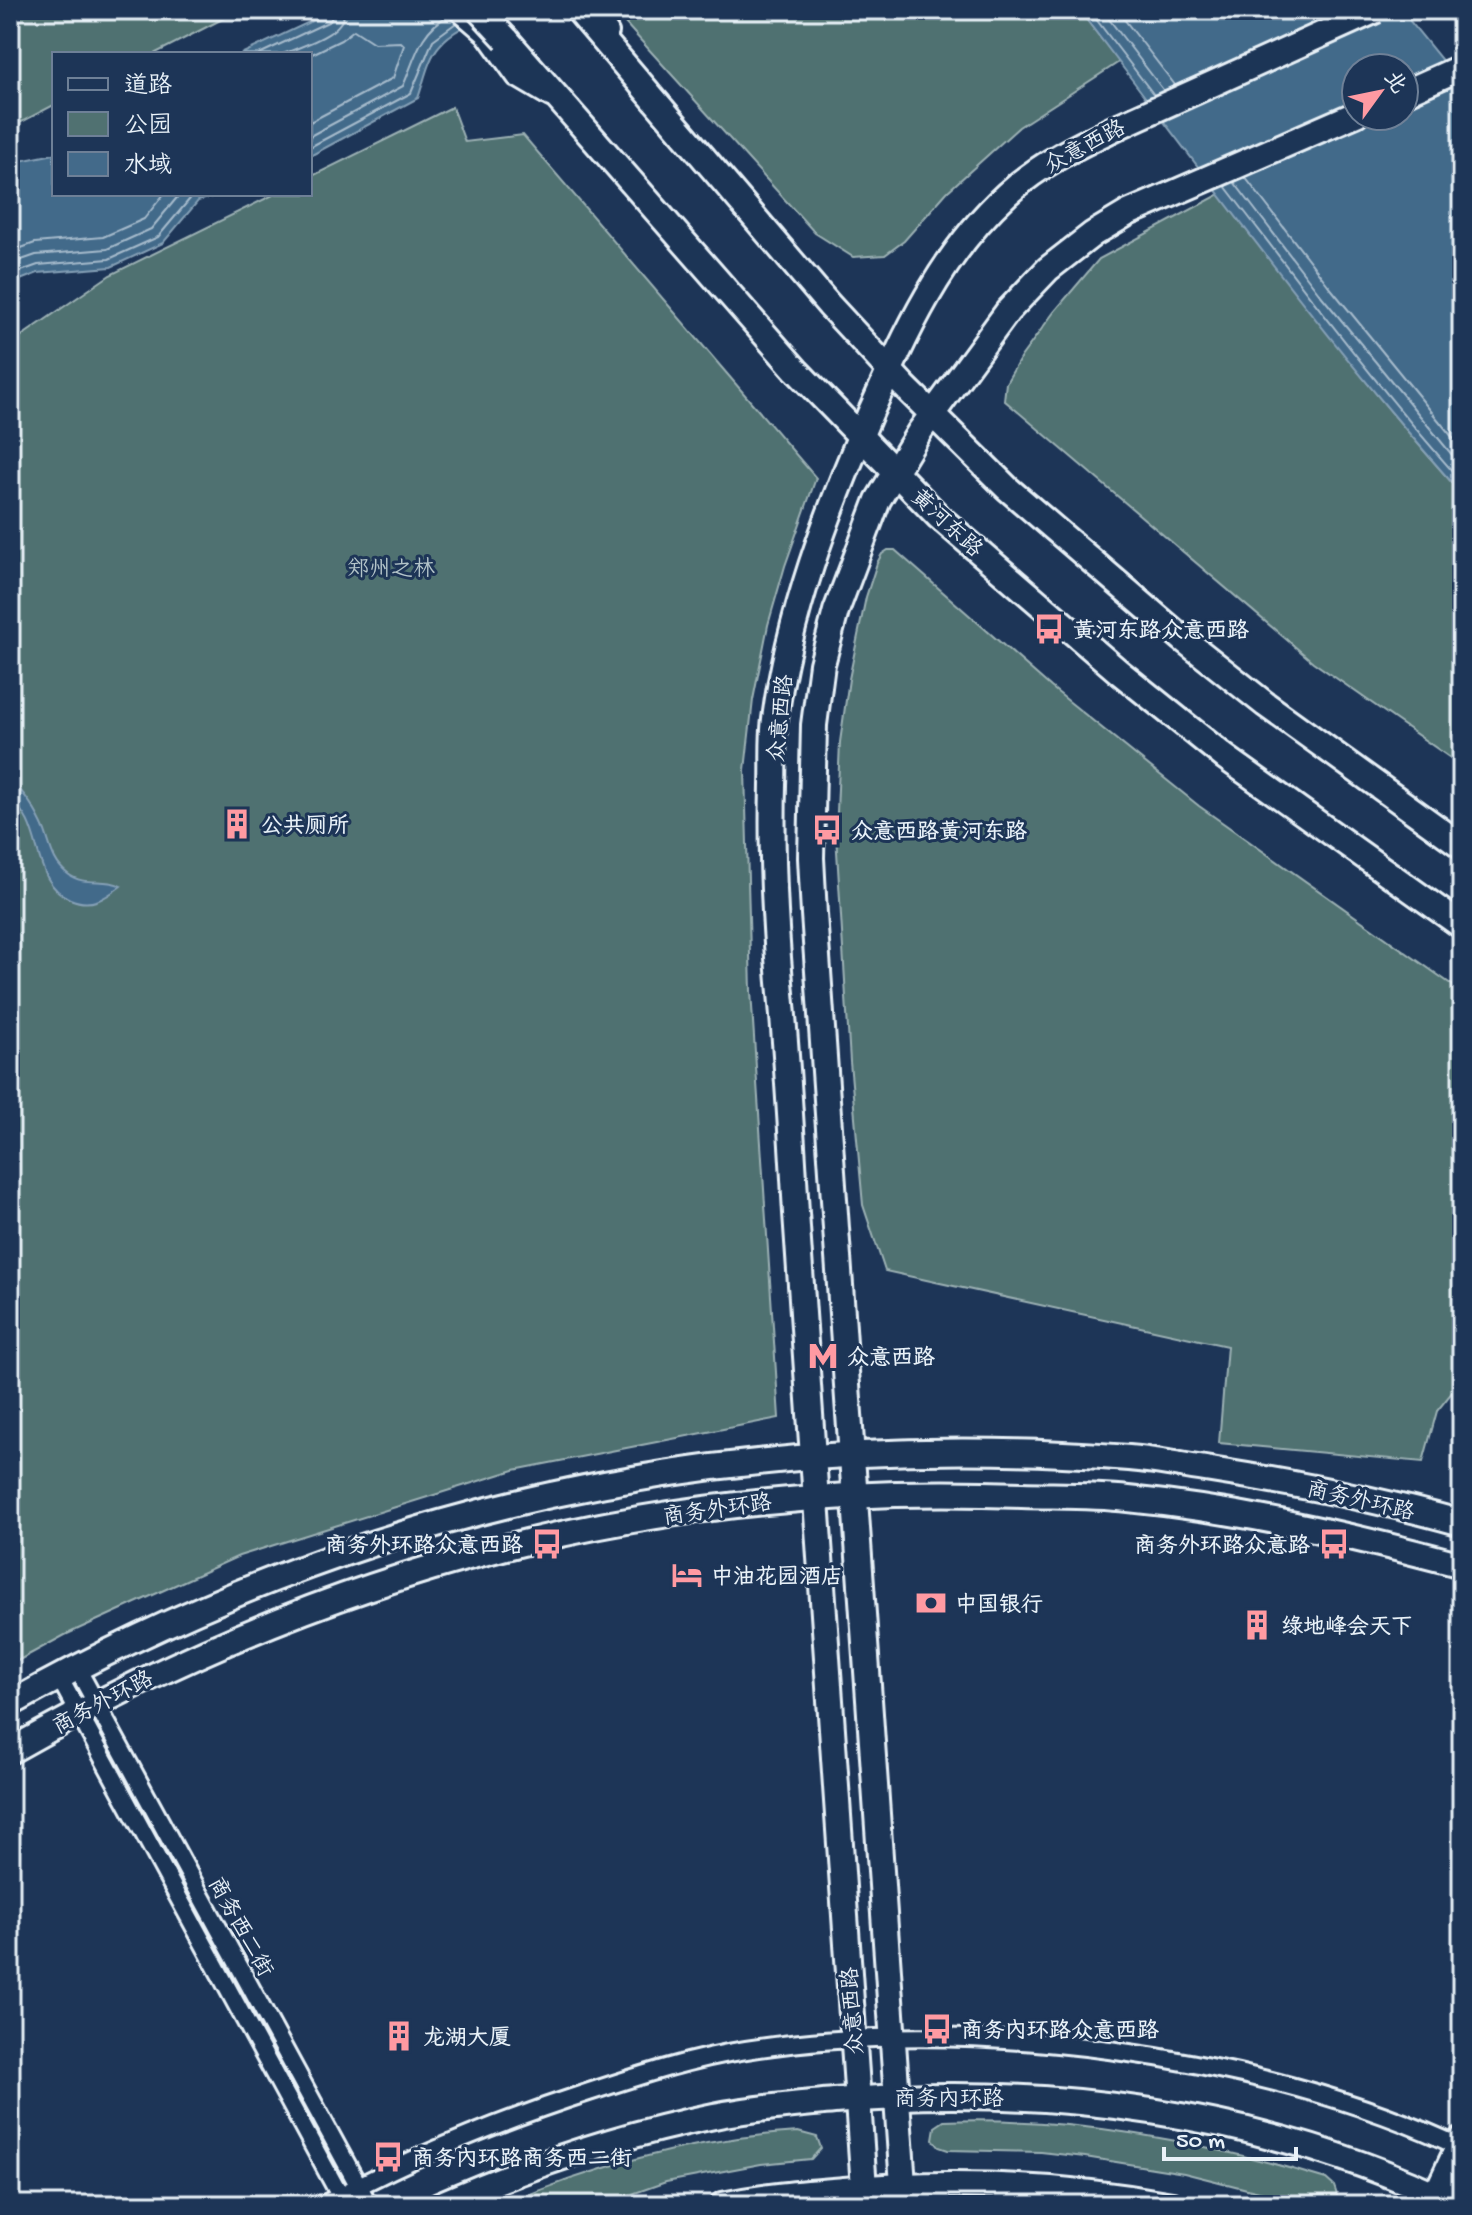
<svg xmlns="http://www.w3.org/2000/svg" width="1472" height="2215" font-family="'Gochi Hand','LXGW WenKai TC',sans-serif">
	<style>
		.green { fill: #507171; stroke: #9cb1b4; stroke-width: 2 }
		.water { fill: #436a8a; stroke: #85a0b6; stroke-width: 2; fill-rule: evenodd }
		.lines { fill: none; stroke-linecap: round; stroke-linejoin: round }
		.shore { stroke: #a6bbcc; stroke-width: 2 }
		.street-casing { stroke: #e8f1f8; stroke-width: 22 }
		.secondary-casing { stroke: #e8f1f8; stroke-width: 30 }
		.street { stroke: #1d3557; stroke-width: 16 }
		.secondary { stroke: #1d3557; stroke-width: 24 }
		.secondary-bridge-casing { stroke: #e8f1f8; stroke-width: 30; stroke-linecap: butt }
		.secondary-bridge { stroke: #1d3557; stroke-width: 24 }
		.labels { text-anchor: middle; stroke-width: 6; stroke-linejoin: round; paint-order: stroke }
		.street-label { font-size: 22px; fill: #e8f1f8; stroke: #1d3557 }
		.park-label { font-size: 22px; fill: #b3c4c9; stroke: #1d3557 }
		.poi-label { font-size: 22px; font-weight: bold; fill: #e8f1f8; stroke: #1d3557; text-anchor: start }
	</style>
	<rect width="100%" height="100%" fill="#1d3557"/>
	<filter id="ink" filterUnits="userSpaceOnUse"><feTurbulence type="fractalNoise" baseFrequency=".0125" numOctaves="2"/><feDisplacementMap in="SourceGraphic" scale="16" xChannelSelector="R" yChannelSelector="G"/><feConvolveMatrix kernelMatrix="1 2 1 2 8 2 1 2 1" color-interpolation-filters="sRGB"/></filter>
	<g filter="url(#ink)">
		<g class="green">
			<path d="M10,10h230l-86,44h-100v51l-44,23z"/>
			<path d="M651,10h428l40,52 -100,65 -72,65 -43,49 -19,14 -32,2 -38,-24 -190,-210z"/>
			<path d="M452,107l13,35 58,-7 293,343 -31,88 -17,59 -15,75 -8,70 6,221 28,427 -265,52 -275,86 -174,79 -55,30v-1321l100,-69 165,-81h35v-17z"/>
			<path d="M1220,194c79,102 156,205 242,300v272l-149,-104 -309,-262 2,-17 15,-26 33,-45 45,-53z"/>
			<path d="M888,550h7l156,137 148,119 263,186v388l-25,31 -14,51 -204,-19 8,-97 -342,-75 -22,-66 -13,-143 -14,-227 4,-93 9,-63 17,-82 11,-34 5,-9z"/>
			<path d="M944,2121c129,-5 259,20 382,58l8,7 3,9 -4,10h-23l-126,-32 -99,-16 -44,-5 -93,-2 -9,-3 -6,-8 2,-12z"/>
			<path d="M798,2132l19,5 4,11 -10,11 -50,5 -95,18 -65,23h-98c92,-39 194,-67 295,-73z"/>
		</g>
		<g class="water">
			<path d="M335,10c23,0 44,7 66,0h100c-19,9 -47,18 -61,35 -12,13 -16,37 -22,53l-108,58v-102h-69z"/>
			<path d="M1079,10h322l61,75v409c-137,-153 -258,-321 -383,-484zM1356,68h48v48h-48z"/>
			<path d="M54,154v40h168l-24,7 -35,42 -52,24 -73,6 -28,11v-121z"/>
			<path d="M10,780c15,13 27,32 35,51 6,17 8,32 23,43 16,13 37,3 53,12 -17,13 -30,22 -51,13 -41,-17 -25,-77 -60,-98z"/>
		</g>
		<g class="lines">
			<g class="shore">
				<path d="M1089,10l65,85"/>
				<path d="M1102,10l62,81"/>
				<path d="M1117,10l58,75"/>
				<path d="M259,54l71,-33 5,-11"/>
				<path d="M283,54c20,-9 61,-19 62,-44"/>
				<path d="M310,55l31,-15 13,-10 20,13 27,-1 3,3 -11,33 -83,44"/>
				<path d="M310,136l93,-50c12,-27 16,-55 45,-70"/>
				<path d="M310,147l101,-54 22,-53 23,-17"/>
				<path d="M1245,177l83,108 134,164"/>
				<path d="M1234,182l85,111 143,174"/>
				<path d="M1225,186c77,100 153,202 237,296"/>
				<path d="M10,252l25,-9 68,-6 41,-18 20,-25"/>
				<path d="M10,264l26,-9 71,-6 44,-20 29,-35"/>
				<path d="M10,275l28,-10 71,-6 49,-22 36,-43"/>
			</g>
			<g class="street-casing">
				<g id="street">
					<path d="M456,10l29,25 31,43 34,20"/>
					<path d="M595,10l15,22"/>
					<path d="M77,1668l292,537"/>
					<path d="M59,1677l285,526"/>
					<path d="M323,2205c85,-47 173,-83 266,-113 52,-17 104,-34 157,-42 217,-35 517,3 716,98"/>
				</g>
			</g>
			<g class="secondary-casing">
				<g id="secondary">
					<path d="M578,10l251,295 75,81 103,102 176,151 82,65 197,142"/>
					<path d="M506,39l290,331 143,147 179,154 107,86 237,169"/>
					<path d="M1404,93l58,-26"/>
					<path d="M10,1704c353,-198 714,-277 1119,-246 27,2 55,8 82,12 84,13 169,30 251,53"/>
					<path d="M10,1751c319,-182 644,-271 1012,-256 35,1 71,0 106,4 113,11 225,37 334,66"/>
					<path d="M903,2185l-89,-1271 -3,-56 3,-133 8,-61 14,-53 42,-111 42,-69 88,-120 40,-42 45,-35 35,-21 228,-99"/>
					<path d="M864,2188c-25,-325 -47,-650 -68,-975 -4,-70 -8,-139 -14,-209 -7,-73 -11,-145 -9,-219 1,-22 -1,-44 2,-66 14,-105 52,-206 94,-303 36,-81 71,-161 138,-222 33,-30 72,-49 112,-68"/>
					<path d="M439,2205c89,-39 180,-70 275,-89 39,-8 80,-11 120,-15 212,-18 432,11 624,104"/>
					<path d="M723,2205c40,-9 81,-12 121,-15 111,-10 218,-5 328,15"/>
					<path d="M1431,2205l31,-66"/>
				</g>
			</g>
			<use href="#street" class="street"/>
			<use href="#secondary" class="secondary"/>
			<g class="secondary-bridge-casing">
				<g id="secondary-bridge">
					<path d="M479,10l27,29"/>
					<path d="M1119,126l257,-116"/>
				</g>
			</g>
			<use href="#secondary-bridge" class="secondary-bridge"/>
		</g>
	</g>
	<defs>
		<g id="bus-bare" transform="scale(2.4)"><path d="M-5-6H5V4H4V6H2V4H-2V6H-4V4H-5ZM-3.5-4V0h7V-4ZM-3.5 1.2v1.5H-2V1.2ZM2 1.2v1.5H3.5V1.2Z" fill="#ff9aa2" stroke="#1d3557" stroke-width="2.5" paint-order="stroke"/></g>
		<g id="building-bare" transform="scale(2.4)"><path d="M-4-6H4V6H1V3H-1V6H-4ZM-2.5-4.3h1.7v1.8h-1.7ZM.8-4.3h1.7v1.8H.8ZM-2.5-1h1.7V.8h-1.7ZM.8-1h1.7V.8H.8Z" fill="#ff9aa2" stroke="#1d3557" stroke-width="2.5" paint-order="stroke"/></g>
		<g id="metro-bare" transform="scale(2.4)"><path d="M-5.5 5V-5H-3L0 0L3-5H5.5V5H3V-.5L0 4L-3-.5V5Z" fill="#ff9aa2" stroke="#1d3557" stroke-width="2.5" paint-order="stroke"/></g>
		<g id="hotel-bare" transform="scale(2.4)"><path d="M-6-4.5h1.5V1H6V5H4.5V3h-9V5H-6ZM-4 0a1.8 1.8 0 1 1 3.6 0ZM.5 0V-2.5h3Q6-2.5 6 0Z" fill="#ff9aa2" stroke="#1d3557" stroke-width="2.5" paint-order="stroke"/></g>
		<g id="bank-bare" transform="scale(2.4)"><path d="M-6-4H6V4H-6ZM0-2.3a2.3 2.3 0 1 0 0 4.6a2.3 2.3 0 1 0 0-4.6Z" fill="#ff9aa2" stroke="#1d3557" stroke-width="2.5" paint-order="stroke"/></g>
	</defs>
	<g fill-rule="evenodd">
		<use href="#bus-bare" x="1049" y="629"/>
		<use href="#building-bare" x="237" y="824"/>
		<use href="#bus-bare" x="827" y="830"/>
		<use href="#metro-bare" x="823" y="1356"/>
		<use href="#bus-bare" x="547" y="1544"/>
		<use href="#bus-bare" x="1334" y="1544"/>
		<use href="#hotel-bare" x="687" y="1575"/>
		<use href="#bank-bare" x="931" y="1603"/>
		<use href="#building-bare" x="1257" y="1625"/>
		<use href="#bus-bare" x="937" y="2029"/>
		<use href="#building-bare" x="399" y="2036"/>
		<use href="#bus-bare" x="388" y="2157"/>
	</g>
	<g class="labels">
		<g class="street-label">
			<text transform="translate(1084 145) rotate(-28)" y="8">众意西路</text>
			<text transform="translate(948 522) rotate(43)" y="8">黄河东路</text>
			<text transform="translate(779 718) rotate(-84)" y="8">众意西路</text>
			<text transform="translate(1361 1499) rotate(13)" y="8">商务外环路</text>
			<text transform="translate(717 1508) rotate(-8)" y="8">商务外环路</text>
			<text transform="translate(102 1701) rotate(-28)" y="8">商务外环路</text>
			<text transform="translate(242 1926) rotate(61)" y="8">商务西二街</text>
			<text transform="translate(851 2011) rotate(-94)" y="8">众意西路</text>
			<text x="949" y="2105">商务内环路</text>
		</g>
		<g class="park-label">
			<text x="391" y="575">郑州之林</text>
		</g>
		<g class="poi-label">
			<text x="1073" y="637">黄河东路众意西路</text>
			<text x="261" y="832">公共厕所</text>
			<text x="851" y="838">众意西路黄河东路</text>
			<text x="847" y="1364">众意西路</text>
			<text x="523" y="1552" text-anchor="end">商务外环路众意西路</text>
			<text x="1310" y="1552" text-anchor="end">商务外环路众意路</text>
			<text x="711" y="1583">中油花园酒店</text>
			<text x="955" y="1611">中国银行</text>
			<text x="1281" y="1633">绿地峰会天下</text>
			<text x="961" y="2037">商务内环路众意西路</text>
			<text x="423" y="2044">龙湖大厦</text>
			<text x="412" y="2165">商务内环路商务西二街</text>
		</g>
	</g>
	<rect width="1472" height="2215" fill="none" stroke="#1d3557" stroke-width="40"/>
	<rect x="20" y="20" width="1432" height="2175" fill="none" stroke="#e8f1f8" stroke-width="3" filter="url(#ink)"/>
	<rect x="52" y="52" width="260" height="144" fill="#1d3557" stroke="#6e8097" stroke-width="2"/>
	<rect x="68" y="78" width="40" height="12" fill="#1d3557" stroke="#6e8097" stroke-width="2"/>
	<text x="124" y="92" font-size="24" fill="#e8f1f8">道路</text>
	<rect x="68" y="112" width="40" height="24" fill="#507171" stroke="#6e8097" stroke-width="2"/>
	<text x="124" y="132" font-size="24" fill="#e8f1f8">公园</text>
	<rect x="68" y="152" width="40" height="24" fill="#436a8a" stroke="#6e8097" stroke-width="2"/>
	<text x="124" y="172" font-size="24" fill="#e8f1f8">水域</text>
	<g transform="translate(1380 92) rotate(57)"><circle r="38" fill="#1d3557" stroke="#6e8097" stroke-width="2"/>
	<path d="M0-6L14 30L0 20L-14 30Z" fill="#ff9aa2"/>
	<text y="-12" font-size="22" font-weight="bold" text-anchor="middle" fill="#e8f1f8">北</text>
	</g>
	<path d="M1164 2147v12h132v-12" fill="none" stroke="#e8f1f8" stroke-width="4"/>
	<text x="1176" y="2147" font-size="24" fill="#e8f1f8" stroke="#1d3557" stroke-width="6" paint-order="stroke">50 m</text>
</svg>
